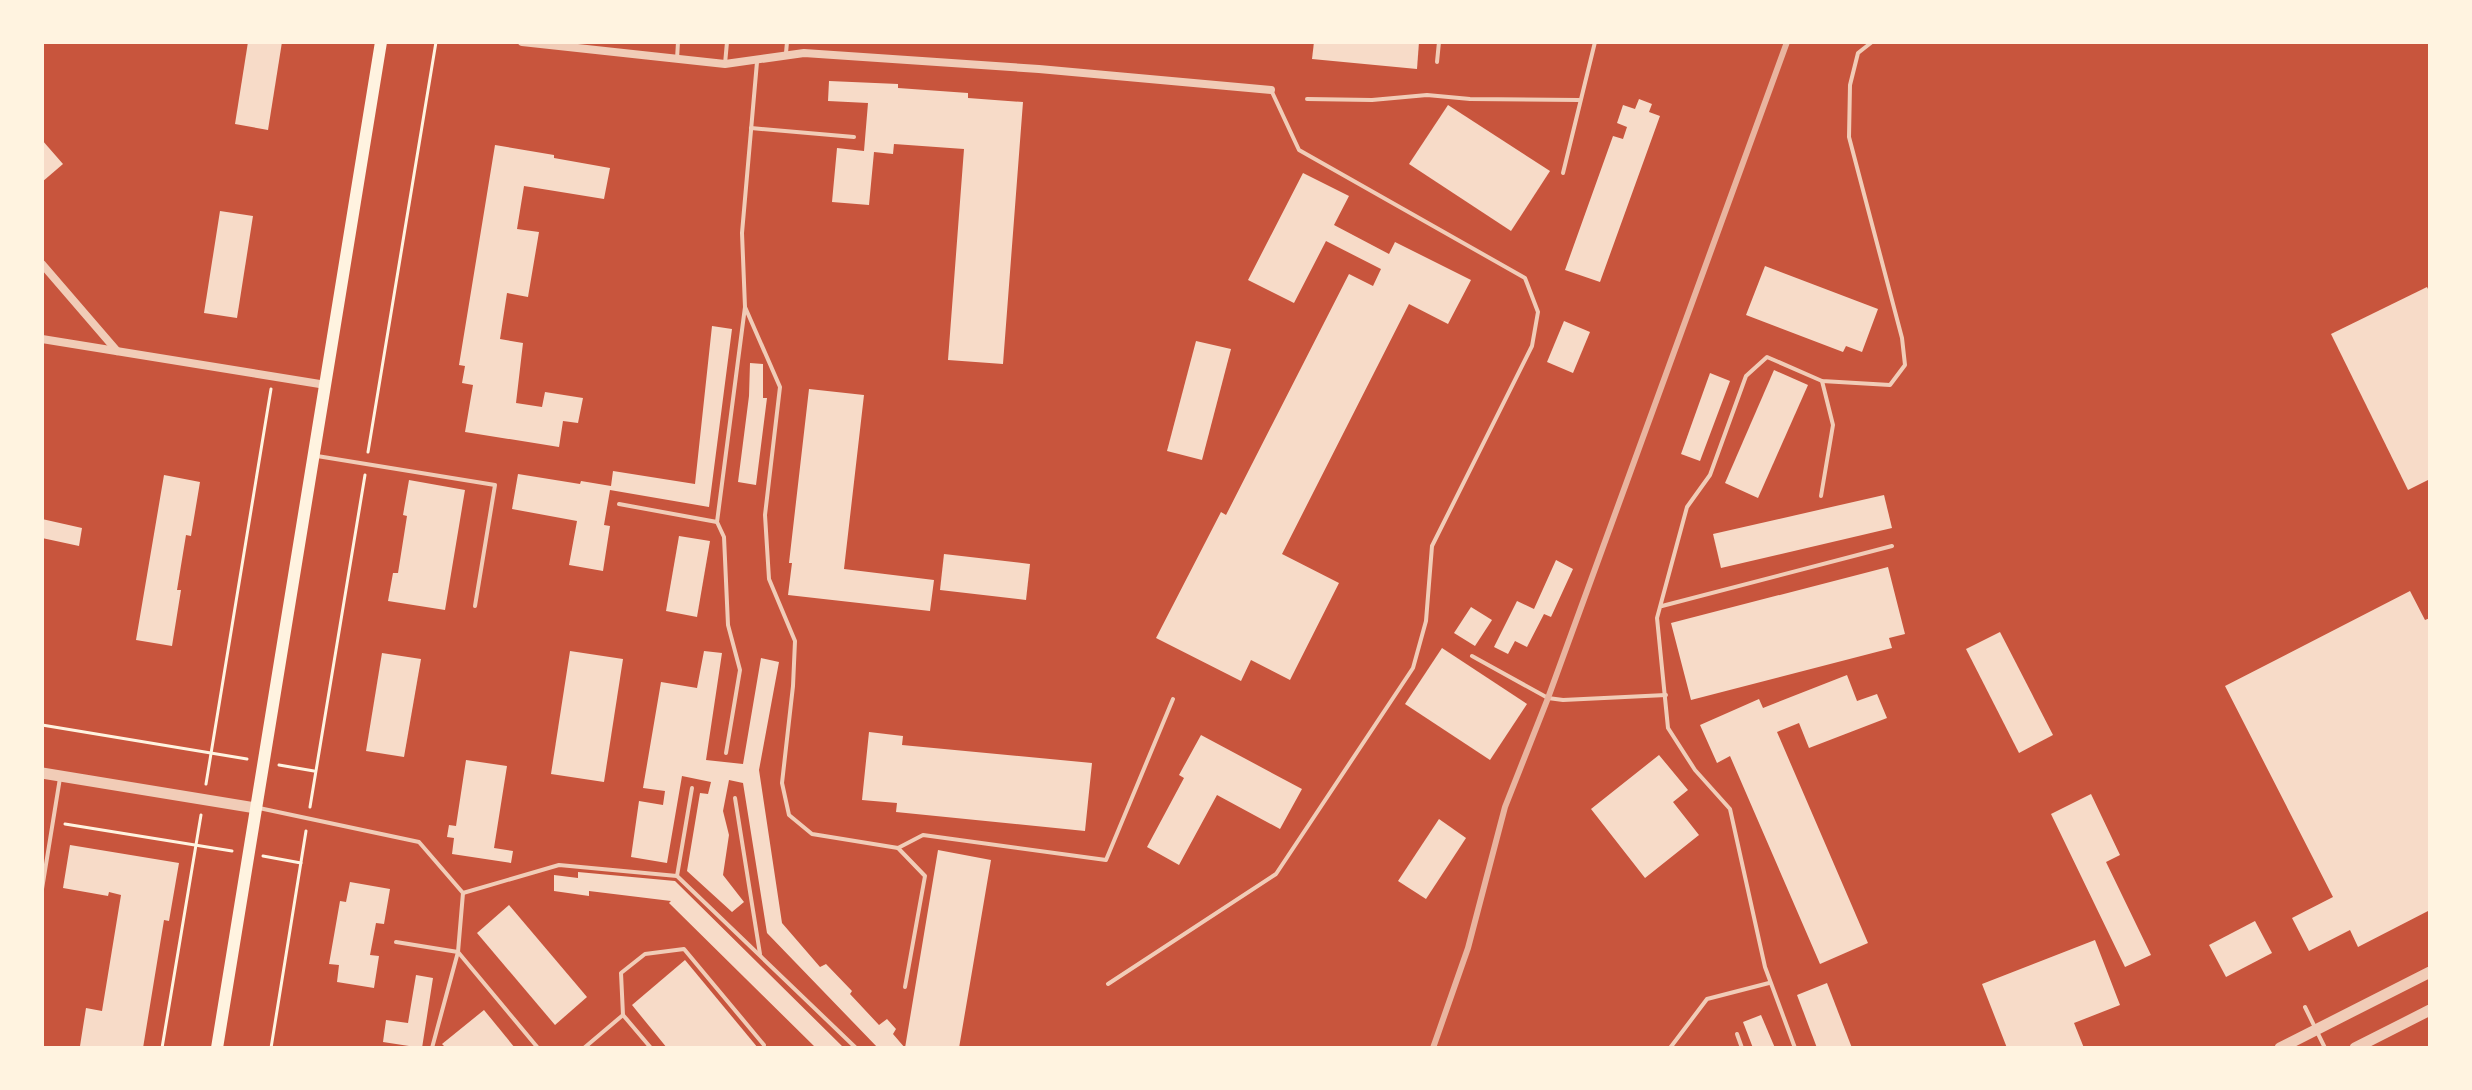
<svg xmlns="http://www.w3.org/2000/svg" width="2472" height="1090" font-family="'Sofia Sans Condensed',sans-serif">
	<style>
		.building { fill: #f7dbc8 }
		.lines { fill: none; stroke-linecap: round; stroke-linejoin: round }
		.path { stroke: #fff3e0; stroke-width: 3 }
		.service { stroke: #f1ccb7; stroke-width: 4 }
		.minor { stroke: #f1ccb7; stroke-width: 8 }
		.tertiary { stroke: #f1ccb7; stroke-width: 11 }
		.secondary { stroke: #fff3e0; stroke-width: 12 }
		.rail { stroke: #e9b49f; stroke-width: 6 }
	</style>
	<rect width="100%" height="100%" fill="#c8553d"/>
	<g class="building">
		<path d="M248,42h34l-14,88 -33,-6z"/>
		<path d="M1314,42h105l-2,27 -105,-10z"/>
		<path d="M829,81l69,3v4l70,5v5l55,4 -20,262 -55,-4 16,-211 -70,-5 -1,10 -19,-2 -5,53 -37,-3 5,-54 27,3 4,-48 -40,-2z"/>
		<path d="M1639,99l13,5 -3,8 11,4 -60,166 -35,-12 48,-134 10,3 4,-12 -10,-4 6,-18 12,4z"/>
		<path d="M1448,105l102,66 -39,60 -102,-67z"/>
		<path d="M42,140l21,24 -21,18z"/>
		<path d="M495,145l59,10v3l56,10 -6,31 -80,-13 -7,43 22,3 -11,65 -21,-4 -7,46 23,4 -7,60 26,4 3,-15 38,6 -5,25 -15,-2 -4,26 -94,-15 8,-47 -11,-2 3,-17 -6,-1z"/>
		<path d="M1303,173l46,23 -15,29 55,29 6,-12 76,38 -23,44 -39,-20 -127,250 57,29 -49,97 -39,-20 -10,21 -85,-43 65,-126 5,3 123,-241 24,12 8,-17 -55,-28 -32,62 -46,-23z"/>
		<path d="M220,211l33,5 -16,102 -33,-5z"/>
		<path d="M1765,266l113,43 -16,43 -16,-6 -3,6 -97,-37z"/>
		<path d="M2427,287l3,6v186l-22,11 -77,-156z"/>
		<path d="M1564,321l26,11 -17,41 -26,-11z"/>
		<path d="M712,326l20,3 -23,178 -99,-17 -6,35 6,1 -7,45 -34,-6 8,-44 -65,-12 6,-35 62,10 1,-3 30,5 2,-15 82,13z"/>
		<path d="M1196,341l35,8 -29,111 -35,-9z"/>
		<path d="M750,363l13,1v34h4l-11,87 -18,-3 11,-86z"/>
		<path d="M1774,370l34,15 -50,113 -33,-15z"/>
		<path d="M1710,373l20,8 -30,80 -19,-7z"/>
		<path d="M809,389l55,6 -20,174 90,11 -4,31 -142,-16 4,-32h-3z"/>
		<path d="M164,475l36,7 -9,54 -5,-1 -9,55h4l-9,56 -36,-6z"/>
		<path d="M409,480l56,10 -20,120 -57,-9 5,-28h5l9,-57 -4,-1z"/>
		<path d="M1884,495l8,33 -171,40 -8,-34z"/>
		<path d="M42,519l40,9 -3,18 -37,-8z"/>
		<path d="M679,536l31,5 -13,76 -31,-6z"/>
		<path d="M944,554l86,10 -4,36 -86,-10z"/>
		<path d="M1556,560l17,9 -22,48 -7,-3 -17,33 -12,-6 -7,13 -14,-7 23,-46 17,8z"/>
		<path d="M1888,567l17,67 -16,4 3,10 -201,52 -20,-77z"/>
		<path d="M2410,591l15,29 5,-2v292l-72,37 -8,-17 -41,21 -17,-33 41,-21 -108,-211z"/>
		<path d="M1471,607l21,13 -17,26 -21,-13z"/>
		<path d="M2000,632l53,103 -34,18 -53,-104z"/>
		<path d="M1442,648l85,56 -37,56 -85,-56z"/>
		<path d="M570,651l53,8 -19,123 -53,-8z"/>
		<path d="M704,651l18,2 -16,107 37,4 18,-106 18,4 -20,108 23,153 38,44 6,-3 26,27 -2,3 29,31 8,-6 9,10 -3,5 12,14 33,-198 53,10 -32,188h-81l-111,-115 -24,-150 -14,-3 -6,31 6,24 -6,40 21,27 -12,10 -45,-41 13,-78 8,1 3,-12 -29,-6 -15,87 -36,-6 8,-56 24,4 2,-14 -22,-3 18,-106 36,6z"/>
		<path d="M382,653l39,6 -17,98 -38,-6z"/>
		<path d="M1847,675l10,26 20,-7 10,24 -78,30 -10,-25 -22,9 91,211 -48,21 -90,-208 -13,7 -17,-38 59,-26 4,9z"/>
		<path d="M869,732l34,4 -1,9 190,18 -7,68 -189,-19 1,-9 -35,-3z"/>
		<path d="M1201,735l101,54 -22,40 -63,-34 -38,70 -32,-18 37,-69 -5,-3z"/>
		<path d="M1659,755l29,35 -15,12 26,33 -54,43 -54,-69z"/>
		<path d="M466,760l41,6 -13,82 19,3 -2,12 -59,-9 2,-16 -7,-1 2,-12 7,1z"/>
		<path d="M2091,794l29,61 -14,7 45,93 -26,12 -74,-153z"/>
		<path d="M1439,819l27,19 -40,61 -28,-18z"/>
		<path d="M70,845l109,18 -10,58 -5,-1 -21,128 -63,-2 6,-38 16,3 19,-116 -12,-3 -1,4 -45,-8z"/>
		<path d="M578,872l97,9 169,167h-28l-147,-145 2,-2 -82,-10v5l-35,-5v-16l24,3z"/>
		<path d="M350,882l40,7 -6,35 -8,-1 -6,32 9,1 -5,32 -37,-6 2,-17 -10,-1 11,-63 6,1z"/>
		<path d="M509,905l78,92 -32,28 -78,-92z"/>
		<path d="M2255,921l17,32 -46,24 -17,-32z"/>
		<path d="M2095,940l25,65 -46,18 10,25h-77l-25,-64z"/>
		<path d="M685,960l73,88h-91l-35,-43z"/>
		<path d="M416,975l17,3 -11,70 -39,-6 3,-22 22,3z"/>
		<path d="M1827,983l25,65h-35l-20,-53z"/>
		<path d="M484,1010l31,38h-69l-4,-4z"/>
		<path d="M1761,1015l14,33h-22l-10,-26z"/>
	</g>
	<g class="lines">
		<g class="path">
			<path d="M368,452l68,-410"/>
			<path d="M42,725l205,34"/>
			<path d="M279,765l35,6"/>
			<path d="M206,784l65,-395"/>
			<path d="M310,807l55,-332"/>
			<path d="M65,824l167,27"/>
			<path d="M263,856l38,7"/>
			<path d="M162,1048l39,-233"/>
			<path d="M271,1048l35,-217"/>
		</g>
		<g class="service">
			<path d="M786,53l1,-11"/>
			<path d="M677,59l1,-17"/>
			<path d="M1437,62l2,-20"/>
			<path d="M725,64l2,-22"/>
			<path d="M1307,99l65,1 55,-5 43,4 109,1"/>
			<path d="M751,128l103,9"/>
			<path d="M1563,173l32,-131"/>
			<path d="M745,307l35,80 -15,128 4,64 26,62 -2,45 -11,97 7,32 23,19 86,14 25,-13 183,25 67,-161"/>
			<path d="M317,456l178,29 -20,121"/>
			<path d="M1821,496l12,-71 -11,-44"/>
			<path d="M619,504l98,18 28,-215 -3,-74 15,-171"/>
			<path d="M717,522l7,15 4,88 12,45 -14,83"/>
			<path d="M1662,606l230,-60"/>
			<path d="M1472,656l76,42 15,2 103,-5"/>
			<path d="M735,798l25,156"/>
			<path d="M259,808l160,34 44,51 -5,59 80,96"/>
			<path d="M898,848l27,28 -20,111"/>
			<path d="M677,876l15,-88"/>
			<path d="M42,889l18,-111"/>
			<path d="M463,893l96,-28 118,11 179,172"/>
			<path d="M396,942l62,10 -26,96"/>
			<path d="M1108,984l168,-110 137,-206 13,-47 6,-75 100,-200 6,-34 -13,-34 -226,-128 -27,-58"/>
			<path d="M2305,1007l20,41"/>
			<path d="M1737,1034l5,14"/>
			<path d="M584,1048l39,-33"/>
			<path d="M651,1048l-28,-33 -2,-42 24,-19 39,-5 80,96"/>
			<path d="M1670,1048l37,-49 62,-16"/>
			<path d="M1795,1048l-30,-81 -35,-158 -35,-39 -27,-42 -11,-110 30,-111 23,-32 36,-99 21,-19 55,24 68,4 15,-20 -3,-27 -53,-201 1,-52 8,-32 14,-11"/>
		</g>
		<g class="minor">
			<path d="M522,42l203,22 79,-11 235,16 232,21"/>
			<path d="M42,264l75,87"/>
			<path d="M42,339l284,46"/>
		</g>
		<g class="tertiary">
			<path d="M42,773l214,35"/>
			<path d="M2280,1048l150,-76"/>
			<path d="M2355,1048l75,-38"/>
		</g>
		<path class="secondary" d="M217,1048l164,-1006"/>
		<path class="rail" d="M1433,1048l35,-100 37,-141 43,-109 239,-656"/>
	</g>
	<rect width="2472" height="1090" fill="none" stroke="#fff3e0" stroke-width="88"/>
</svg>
